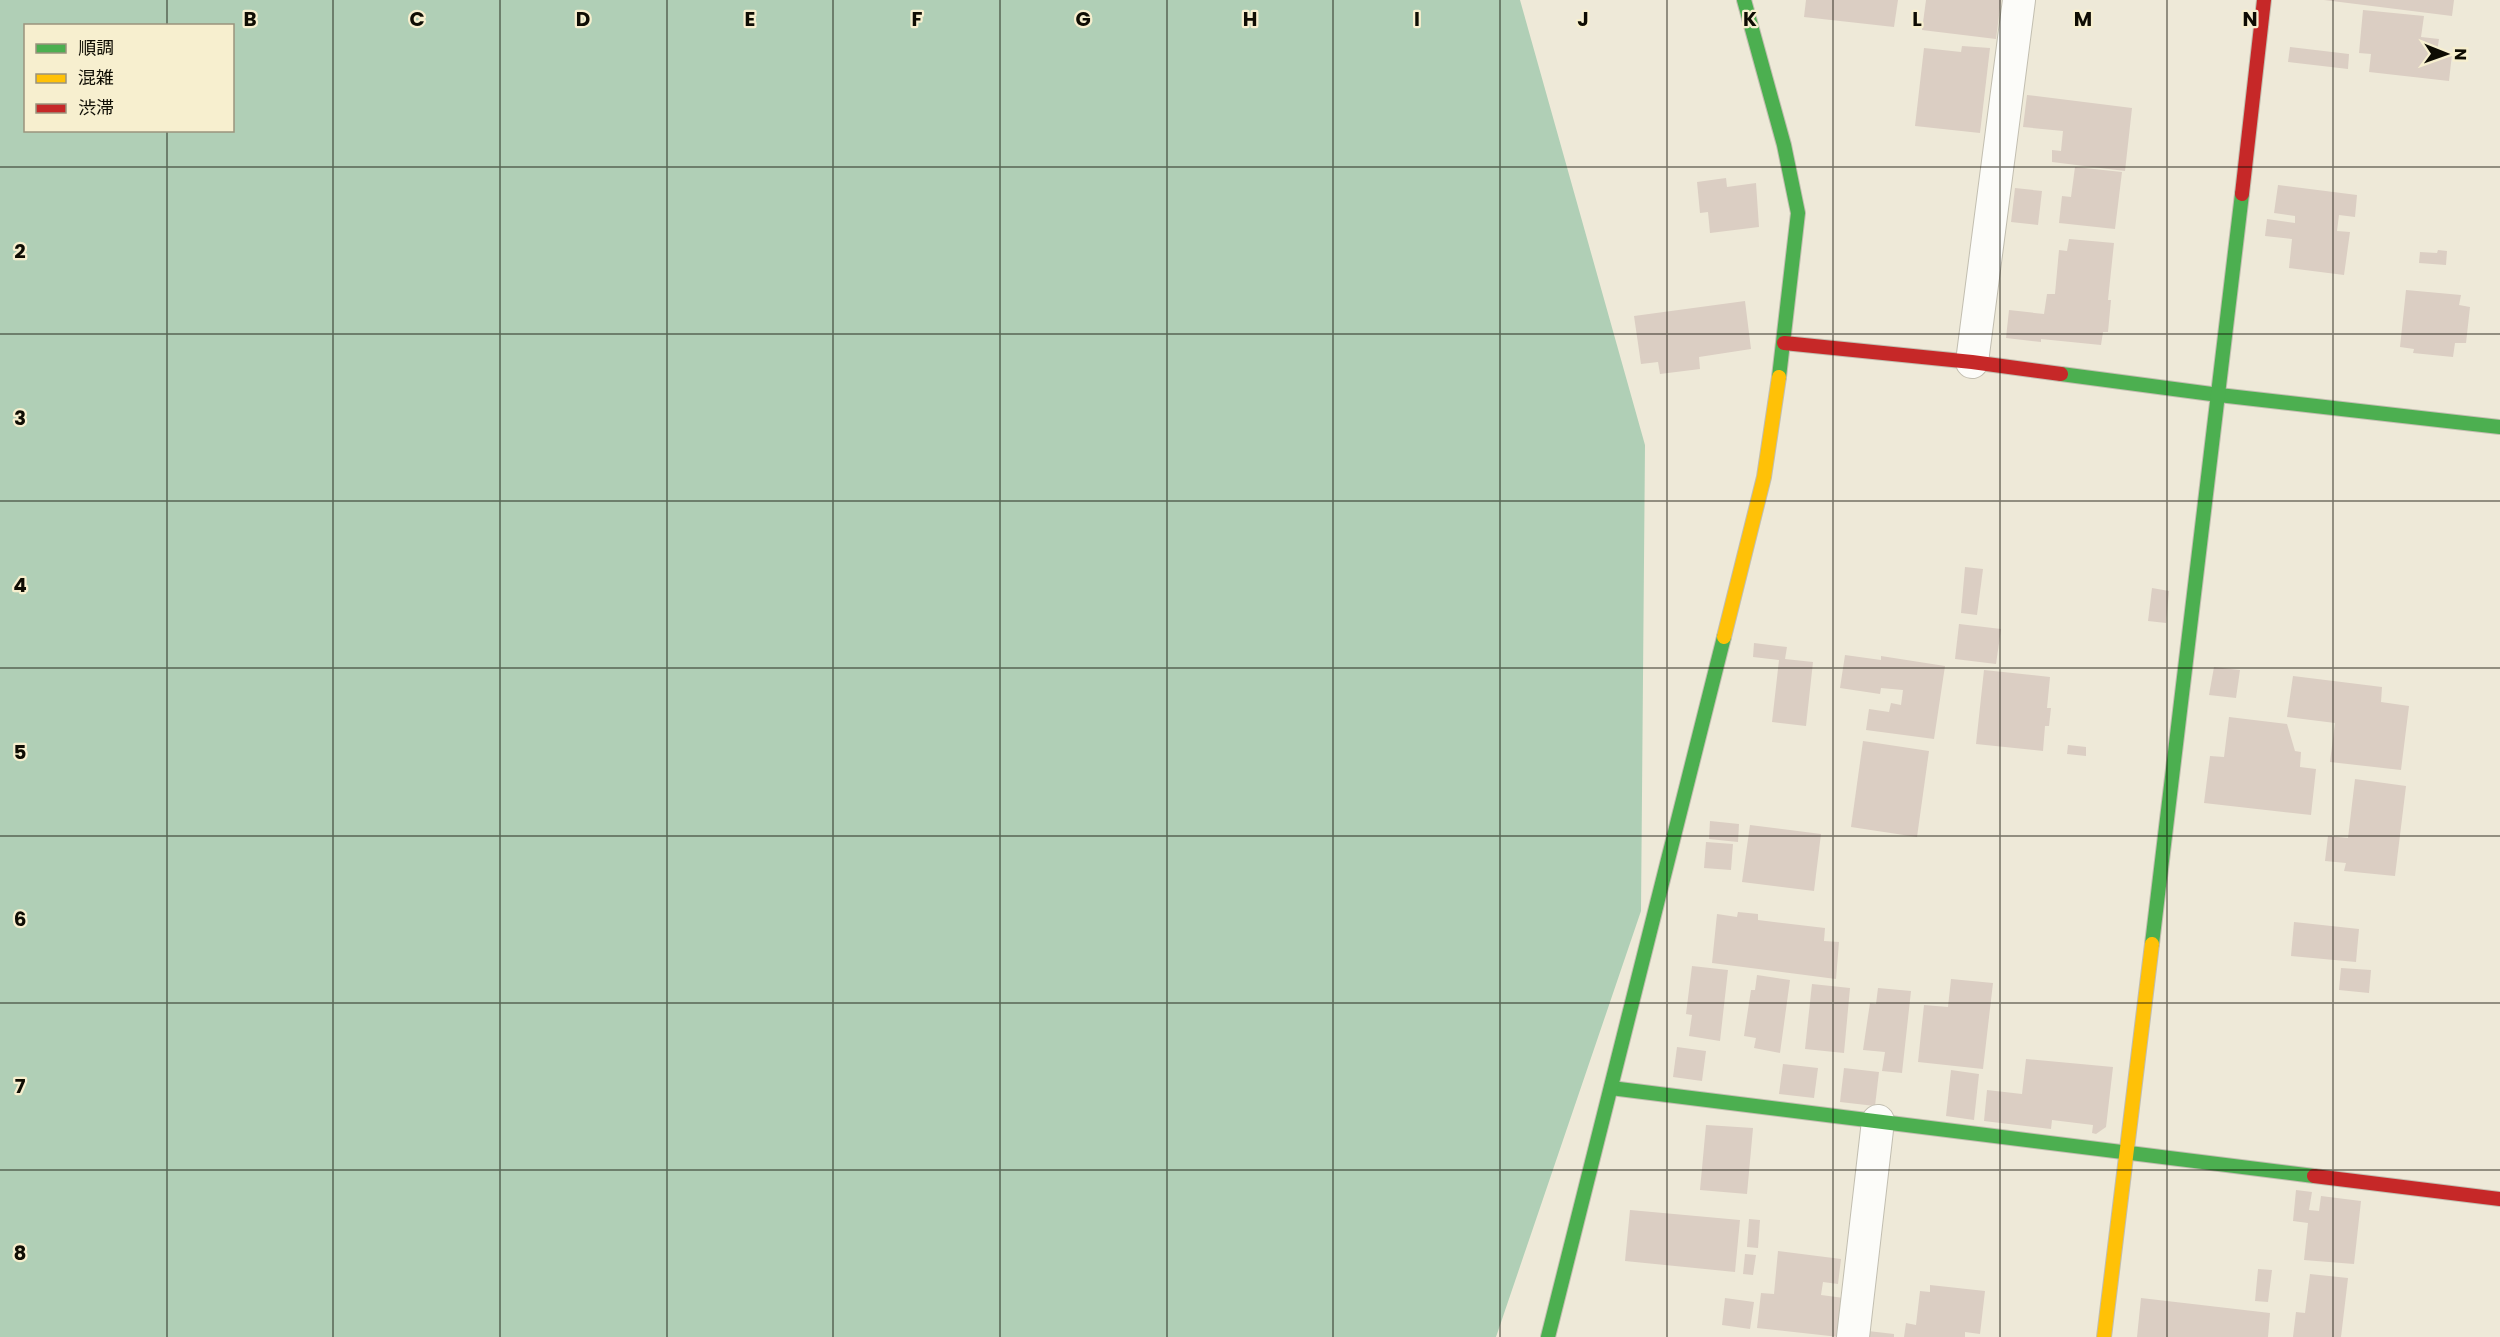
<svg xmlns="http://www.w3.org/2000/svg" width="2500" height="1337" font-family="Poppins,'Noto Sans JP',sans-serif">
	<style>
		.forest { fill: #b0cfb6; fill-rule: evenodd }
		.building { fill: #dbcec3 }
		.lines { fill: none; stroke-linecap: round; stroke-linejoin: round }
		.street-casing { stroke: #c2beb0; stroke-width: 34 }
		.fast-casing { stroke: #c2beb0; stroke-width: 16 }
		.slow-casing { stroke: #c2beb0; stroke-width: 16 }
		.jam-casing { stroke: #c2beb0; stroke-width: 16 }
		.street { stroke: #fcfcf9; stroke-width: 32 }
		.fast { stroke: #4caf50; stroke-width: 14 }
		.slow { stroke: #ffc107; stroke-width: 14 }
		.jam { stroke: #c62828; stroke-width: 14 }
		.grid { fill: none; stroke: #0e0c03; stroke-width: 1.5; stroke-opacity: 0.55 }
		.grid-label { font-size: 20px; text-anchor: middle; font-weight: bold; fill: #0e0c03; stroke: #f7efcf; stroke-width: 4.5; stroke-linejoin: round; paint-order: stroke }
	</style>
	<rect width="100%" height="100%" fill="#eee9d8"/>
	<path class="forest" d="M0,0h1520l125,445 -4,466 -145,426h-1496zM26,26h206v104h-206z"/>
	<g class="building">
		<path d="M1806,0h92l-4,27 -90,-10z"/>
		<path d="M1926,0h75l-5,39 -74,-9z"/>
		<path d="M2324,0h130l-2,16z"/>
		<path d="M2363,10l61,6 -3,21 18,2 -2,13 15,2 -3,27 -80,-9 2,-18 -12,-1z"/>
		<path d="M1962,46l28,2 -10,85 -65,-7 9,-78 37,4z"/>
		<path d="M2290,47l59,7 -1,15 -60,-7z"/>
		<path d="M2027,95l105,13 -7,63 -73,-9v-12l9,1 2,-20 -40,-4z"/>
		<path d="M2075,167l47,5 -7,57 -56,-6 3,-27 9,1z"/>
		<path d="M1726,178l1,9 29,-4 3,44 -49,6 -2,-21 -8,1 -3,-31z"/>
		<path d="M2278,185l79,10 -2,22 -16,-2 -2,16 13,1 -6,43 -55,-7 3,-29 -27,-3 2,-17 28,4v-7l-21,-3z"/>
		<path d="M2015,188l27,3 -4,34 -27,-3z"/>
		<path d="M2069,239l45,4 -6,57h3l-3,32h-5l-2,13 -60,-6v3l-35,-4 3,-28 35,4 3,-20h8l4,-44 8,1z"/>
		<path d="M2438,250l9,1 -1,14 -27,-2 1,-11 17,1z"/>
		<path d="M2406,290l55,5 -2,10 11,2 -4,36h-11l-2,14 -40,-4 1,-4 -14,-2z"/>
		<path d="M1745,301l6,48 -52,8 1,12 -40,5 -2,-12 -17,2 -7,-48z"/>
		<path d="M1965,567l18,2 -6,46 -16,-2z"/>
		<path d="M2152,588l17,3 -3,32 -18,-2z"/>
		<path d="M1959,624l42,5 -5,35 -41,-5z"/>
		<path d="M1754,643l33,4 -2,12 28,3 -7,64 -34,-4 7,-62 -26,-3z"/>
		<path d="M1845,655l36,5v-4l64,10 -11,73 -68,-9 3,-21 20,3 2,-9 10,2 2,-15 -22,-2 -1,6 -40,-6z"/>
		<path d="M2214,667l26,3 -4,28 -27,-3z"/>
		<path d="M1984,670l66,7 -3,31h4l-2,18h-4l-2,25 -67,-7z"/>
		<path d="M2293,676l89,11 -1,15 28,4 -8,64 -71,-8 5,-39 -48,-6z"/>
		<path d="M2229,717l58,7 8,27 6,1 -1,15 16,2 -5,46 -107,-12 6,-47 14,1z"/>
		<path d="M1863,741l66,10 -12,86 -66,-10z"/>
		<path d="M2068,745l18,2v9l-19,-2z"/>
		<path d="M2355,779l51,7 -11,90 -51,-5 2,-8 -21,-2 3,-25 20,2z"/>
		<path d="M1710,821l29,3 -1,18 -29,-3z"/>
		<path d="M1750,825l71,9 -7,57 -72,-9z"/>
		<path d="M1706,842l27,2 -2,26 -27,-2z"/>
		<path d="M1738,912l20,2v6l67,8 -1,13 15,1 -3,37 -124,-16 5,-49 20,3z"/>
		<path d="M2294,922l65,7 -3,33 -65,-6z"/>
		<path d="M1692,966l36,4 -8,71 -31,-5 3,-21 -6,-1z"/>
		<path d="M2341,968l30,2 -2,23 -30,-3z"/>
		<path d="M1757,975l33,5 -10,73 -26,-5 2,-10 -12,-2 7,-46h4z"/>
		<path d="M1951,979l42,4 -10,86 -65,-7 6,-57 24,2z"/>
		<path d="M1812,984l38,4 -6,65 -39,-4z"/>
		<path d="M1878,988l33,3 -9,82 -20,-2 3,-19 -22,-2 7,-47 6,1z"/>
		<path d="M1677,1047l29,4 -4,30 -29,-4z"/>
		<path d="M2026,1059l87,8 -7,60 -10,7 -4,-1 1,-8 -41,-5 -1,9 -67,-8 3,-31 35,4z"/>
		<path d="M1783,1064l35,4 -4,30 -35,-4z"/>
		<path d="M1844,1068l35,4 -4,34 -35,-4z"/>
		<path d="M1951,1070l28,4 -5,46 -28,-4z"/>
		<path d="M1706,1125l47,3 -6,66 -47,-4z"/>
		<path d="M2296,1190l16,2 -3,18 10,1 2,-15 40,5 -7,63 -50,-4 4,-37 -15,-2z"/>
		<path d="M1630,1210l110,10 -5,52 -110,-11z"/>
		<path d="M1749,1219l11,1 -2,28 -11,-1z"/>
		<path d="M1778,1251l63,8 -3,25 -15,-2 -2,13 23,3 -5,39 -82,-9 4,-35 13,1z"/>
		<path d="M1745,1254l11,1 -3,20 -10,-1z"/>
		<path d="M2258,1269l14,1 -4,32 -13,-1z"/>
		<path d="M2310,1274l38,4 -7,59h-48l3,-25 9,1z"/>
		<path d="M1930,1285l55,6 -5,43 -15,-2v5h-61l2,-14 10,2 4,-34 10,1z"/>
		<path d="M1725,1298l29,4 -4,27 -28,-4z"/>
		<path d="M2141,1298l129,15 -2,24h-131z"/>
		<path d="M1868,1331l26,3v3h-27z"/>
	</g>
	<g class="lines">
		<g class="street-casing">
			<g id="street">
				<path d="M1972,362l47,-362"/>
				<path d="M1853,1337l25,-216"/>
			</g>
		</g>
		<g class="fast-casing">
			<g id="fast">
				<path d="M1744,0l40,145 14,68 -19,164"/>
				<path d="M2061,374l158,21 281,32"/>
				<path d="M2152,944l90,-750"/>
				<path d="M1611,1088l703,88"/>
				<path d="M1548,1337l176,-700"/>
			</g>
		</g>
		<g class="slow-casing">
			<g id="slow">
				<path d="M1724,637l40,-160 15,-100"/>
				<path d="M2104,1337l48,-393"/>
			</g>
		</g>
		<g class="jam-casing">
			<g id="jam">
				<path d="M2242,194l22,-194"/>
				<path d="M1784,343l188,19 89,12"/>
				<path d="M2314,1176l186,23"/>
			</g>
		</g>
		<use href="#street" class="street"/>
		<use href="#fast" class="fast"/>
		<use href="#slow" class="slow"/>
		<use href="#jam" class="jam"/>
	</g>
	<path class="grid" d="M167,0v26M333,0v1337M500,0v1337M667,0v1337M833,0v1337M1000,0v1337M1167,0v1337M1333,0v1337M1500,0v1337M1667,0v1337M1833,0v1337M2000,0v1337M2167,0v1337M2333,0v1337M167,130v1207M0,167h2500M0,334h2500M0,501h2500M0,668h2500M0,836h2500M0,1003h2500M0,1170h2500"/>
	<g class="grid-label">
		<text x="250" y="26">B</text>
		<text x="417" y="26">C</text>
		<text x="583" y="26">D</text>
		<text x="750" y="26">E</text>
		<text x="917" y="26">F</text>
		<text x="1083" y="26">G</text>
		<text x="1250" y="26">H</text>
		<text x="1417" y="26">I</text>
		<text x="1583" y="26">J</text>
		<text x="1750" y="26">K</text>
		<text x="1917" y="26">L</text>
		<text x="2083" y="26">M</text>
		<text x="2250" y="26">N</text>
		<text x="20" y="258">2</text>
		<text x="20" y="425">3</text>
		<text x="20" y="592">4</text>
		<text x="20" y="759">5</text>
		<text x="20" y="926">6</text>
		<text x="20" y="1093">7</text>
		<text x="20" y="1260">8</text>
	</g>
	<rect x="24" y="24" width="210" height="108" fill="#f7efcf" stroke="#9a947d" stroke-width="1.5"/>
	<rect x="36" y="44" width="30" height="9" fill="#4caf50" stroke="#9a947d" stroke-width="1.5"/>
	<text x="78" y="54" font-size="18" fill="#0e0c03">順調</text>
	<rect x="36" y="74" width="30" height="9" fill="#ffc107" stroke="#9a947d" stroke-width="1.5"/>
	<text x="78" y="84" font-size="18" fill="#0e0c03">混雑</text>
	<rect x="36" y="104" width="30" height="9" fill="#c62828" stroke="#9a947d" stroke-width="1.5"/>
	<text x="78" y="114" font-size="18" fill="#0e0c03">渋滞</text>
	<g transform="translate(2446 54) rotate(91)" stroke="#f7efcf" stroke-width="4.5" paint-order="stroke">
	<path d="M0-4.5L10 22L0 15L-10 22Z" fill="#0e0c03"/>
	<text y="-9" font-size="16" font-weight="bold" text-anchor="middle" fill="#0e0c03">N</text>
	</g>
</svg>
